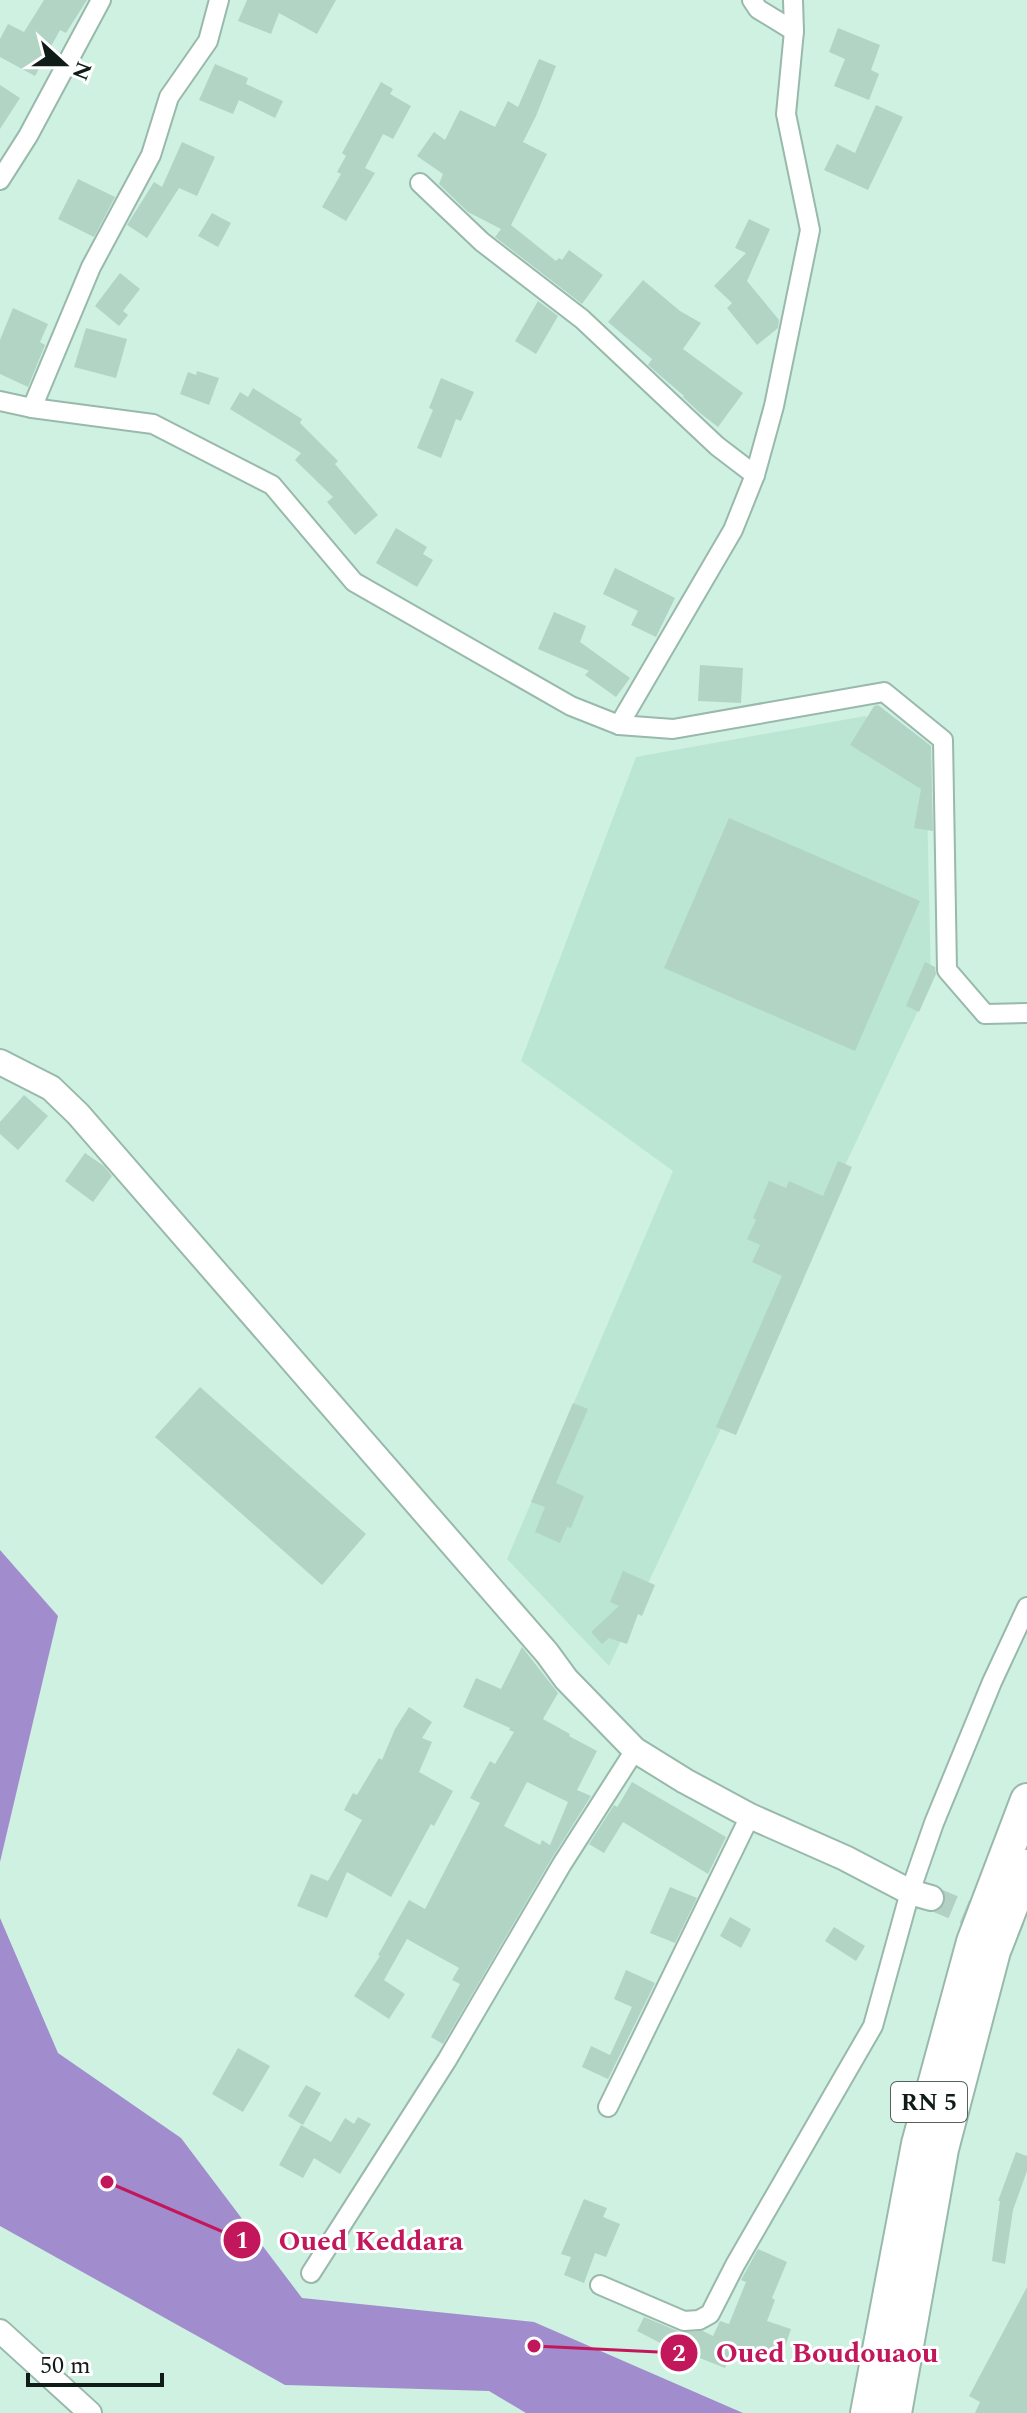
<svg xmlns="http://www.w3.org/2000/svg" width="1027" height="2413" font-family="Spectral,serif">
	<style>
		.built { fill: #bbe6d3 }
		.water { fill: #a18dcd }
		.building { fill: #b2d4c5; fill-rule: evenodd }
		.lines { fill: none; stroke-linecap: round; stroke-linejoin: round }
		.secondary-tunnel { stroke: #b2d1c4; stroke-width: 24; stroke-dasharray: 24 12; stroke-linecap: butt }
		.minor-casing { stroke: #98b9ab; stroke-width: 22 }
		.tertiary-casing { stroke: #98b9ab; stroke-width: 26 }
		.secondary-casing { stroke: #98b9ab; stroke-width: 28 }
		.motorway-casing { stroke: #98b9ab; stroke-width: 36 }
		.minor { stroke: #fff; stroke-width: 18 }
		.tertiary { stroke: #fff; stroke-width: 22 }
		.secondary { stroke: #fff; stroke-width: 24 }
		.motorway { stroke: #fff; stroke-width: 32 }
		.labels { text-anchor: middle; stroke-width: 6; stroke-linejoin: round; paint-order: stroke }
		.shield { fill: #fff; stroke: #57605d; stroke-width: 2 }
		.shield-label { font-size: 24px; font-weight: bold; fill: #0f1c17 }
		.leader { fill: none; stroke: #c2185b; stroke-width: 3 }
		.callout-dot { fill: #c2185b; stroke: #fff; stroke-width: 3 }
		.mark-label { font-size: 24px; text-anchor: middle; font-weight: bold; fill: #fff }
		.callout-label { font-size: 28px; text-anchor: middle; font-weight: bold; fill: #c2185b; stroke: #fff; stroke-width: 6; stroke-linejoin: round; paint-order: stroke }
	</style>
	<rect width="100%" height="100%" fill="#cff1e2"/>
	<path class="built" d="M865,716l61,42 5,225 -322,683 -102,-107 166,-388 -152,-110 115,-304z"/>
	<g class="water">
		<path d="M0,1550l58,66 -58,246z"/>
		<path d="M0,1918l58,135 123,85 121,160 232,24 209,91h-217l-37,-22 -204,-6 -285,-159z"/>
	</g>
	<g class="building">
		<path d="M44,0h43l-21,33 -6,-3 -25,46 -35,-19v-18l8,-15 16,8z"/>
		<path d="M247,0h89l-19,34 -38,-21 -8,21 -33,-13z"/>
		<path d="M838,28l42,17 -9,25 8,4 -10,26 -35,-14 11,-27 -16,-7z"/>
		<path d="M539,59l17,7 -20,50 -13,26 24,12 -36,71 45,36 3,-3 3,2 7,-10 34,25 -21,29 -87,-67 6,-8 -33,-17 -29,-28 4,-10 -26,-18 17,-24 11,8 15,-30 35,17 13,-26 10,6z"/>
		<path d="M215,64l33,14 -2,6 37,17 -8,17 -36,-18 -6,14 -34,-14z"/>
		<path d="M381,82l12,7 -3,5 21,12 -18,33 -10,-5 -18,34 10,5 -29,48 -24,-14 19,-33 -4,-2 9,-16 -4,-3z"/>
		<path d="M0,85l20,13 -20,31z"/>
		<path d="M876,105l27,12 -35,73 -44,-20 13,-26 18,9z"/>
		<path d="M182,142l33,15 -18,39 -18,-8 -32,50 -20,-13 27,-43 8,5z"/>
		<path d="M78,179l37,18 -21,40 -36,-18z"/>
		<path d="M212,213l19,10 -13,24 -20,-11z"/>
		<path d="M749,219l21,10 -23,52 32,39 -1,8 -21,17 -30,-37 5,-5 -18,-17 32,-33 -11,-5z"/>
		<path d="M120,273l20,16 -17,22 5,4 -9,11 -24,-20z"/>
		<path d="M643,280l37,31 21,12 -18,26 60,44 -25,34 -18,-14 -17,-16 1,-1 -36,-31 4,-6 -44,-37z"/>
		<path d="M538,301l20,15 -22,38 -21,-13z"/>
		<path d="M13,308l35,16 -8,18 5,3 -17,42 -28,-13v-34z"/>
		<path d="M86,328l41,11 -11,39 -42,-11z"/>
		<path d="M197,371l22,7 -10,27 -29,-11 8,-22 8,3z"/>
		<path d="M441,378l33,14 -13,29 -5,-2 -15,39 -24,-10 16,-38 -4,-2z"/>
		<path d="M253,388l49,31 -2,4 38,38 -3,3 43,51 -23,20 -28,-33 6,-5 -38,-37 6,-7 -71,-44 10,-17 8,5z"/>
		<path d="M396,528l31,19 -4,7 10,6 -16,27 -41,-24z"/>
		<path d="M615,568l60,30 -19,39 -25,-12 7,-14 -35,-17z"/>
		<path d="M554,612l32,14 -6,16 50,36 -14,19 -31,-22 4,-4 -51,-22z"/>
		<path d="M700,665l43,3 -2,35 -43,-2z"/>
		<path d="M878,705l53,41 2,85 -19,-3 7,-39 -71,-44 24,-39z"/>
		<path d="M729,818l191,83 -65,150 -191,-83z"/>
		<path d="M925,962l10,5 1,7 -17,38 -13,-6z"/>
		<path d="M24,1095l24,21 -30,34 -18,-16v-12z"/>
		<path d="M85,1153l19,13 8,10 -19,26 -28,-21z"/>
		<path d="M838,1161l14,6 -116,268 -20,-8 66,-151 -30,-14 8,-17 -13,-6 9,-19 -3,-2 16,-37 17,7 3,-7 34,15z"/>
		<path d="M200,1387l166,147 -44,51 -167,-148z"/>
		<path d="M573,1403l15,6 -32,74 28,13 -13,32 -4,-1 -7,16 -25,-11 10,-25 -14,-5z"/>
		<path d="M623,1571l32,14 -13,31 -4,-2 -11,30 -18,-6 -7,6 -11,-12 28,-26 -9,-4z"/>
		<path d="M522,1647l36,46 -15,26 27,15 -1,2 28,15 -20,39 14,6 -39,62 -109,186 -12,-7 29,-53 -8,-4 7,-12 -52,-29 -23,41 21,14 -16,25 -35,-23 26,-40 -2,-1 31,-55 16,9 55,-106 -10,-5 20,-37 5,3 19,-32 -5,-2 1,-2 -47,-21 13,-29 25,11zM527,1782l41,20 -18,43 -8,-5 -2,5 -36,-19z"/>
		<path d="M409,1707l23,15 -10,16 10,4 -13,30 34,19 -19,35 -3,-2 -40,73 -44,-25 -20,46 -30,-12 14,-32 17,7 34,-61 -18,-10 9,-17 4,2 22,-37 3,2 13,-31z"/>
		<path d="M632,1782l94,55 -18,37 -85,-52 -19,31 -15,-9 25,-39 3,2 4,-6z"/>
		<path d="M670,1887l27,11 -22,45 -25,-10z"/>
		<path d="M730,1917l21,12 -10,19 -21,-12z"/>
		<path d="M834,1927l31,19 -9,15 -31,-20z"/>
		<path d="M626,1970l29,13 -47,96 -26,-12 9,-21 19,9 22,-48 -18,-8z"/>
		<path d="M238,2048l32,18 -27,46 -31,-18z"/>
		<path d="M306,2085l15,8 -18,32 -15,-9z"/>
		<path d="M358,2117l13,7 -31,50 -26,-16 -11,20 -24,-13 22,-40 30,17 14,-24 9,6z"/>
		<path d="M1016,2152l11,4v15l-14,39 -8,54 -13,-3 8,-60h-2z"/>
		<path d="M584,2199l23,9 -4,9 17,7 -14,33 -11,-4 -11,30 -20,-8 7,-18 -10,-3z"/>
		<path d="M758,2249l29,13 -15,36 3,2 -8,21 24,8 -9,26 -25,-9 -7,17 -20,-8 -5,13 -48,-19 -1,2 -39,-20 7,-14 36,15 23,-1 10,5 7,-15 9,3 17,-42 -5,-2z"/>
		<path d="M1027,2287v126h-52l5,-11 -11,-6z"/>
	</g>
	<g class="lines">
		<path class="secondary-tunnel" d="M931,1898l96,40"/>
		<g class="minor-casing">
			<g id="minor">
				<path d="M752,0l6,9 36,22"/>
				<path d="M0,180l28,-44 73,-136"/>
				<path d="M420,183l62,59 100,77 135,127 38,29"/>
				<path d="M0,401l32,7 121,16 119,61 82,97 217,124 48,19 54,4 211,-37 59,48 4,230 38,44 42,-1"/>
				<path d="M32,408l59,-141 60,-112 18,-58 39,-56 11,-41"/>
				<path d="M619,725l114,-195 22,-55 19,-69 36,-176 -24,-116 8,-83 -1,-31"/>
				<path d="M608,2107l142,-291"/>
				<path d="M311,2273l136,-213 115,-196 73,-114"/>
				<path d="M600,2285l84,36 15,-1 11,-6 25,-49 138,-239 37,-134 24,-69 58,-141 35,-75"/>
			</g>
		</g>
		<g class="tertiary-casing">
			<path id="tertiary" d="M0,2331l90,82"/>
		</g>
		<g class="secondary-casing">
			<path id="secondary" d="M0,1062l51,26 27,26 469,539 19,26 69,71 50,31 65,35 95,42 65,34 21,6"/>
		</g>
		<g class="motorway-casing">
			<g id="motorway">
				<path d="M867,2413l51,-269 55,-202 54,-142"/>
				<path d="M895,2413l47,-264 52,-198 33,-85"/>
			</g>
		</g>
		<use href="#minor" class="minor"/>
		<use href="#tertiary" class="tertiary"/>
		<use href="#secondary" class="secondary"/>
		<use href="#motorway" class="motorway"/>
	</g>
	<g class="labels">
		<rect class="shield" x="891" y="2082" width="76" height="40" rx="6"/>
		<g class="shield-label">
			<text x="929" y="2110">RN 5</text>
		</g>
	</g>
	<path class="leader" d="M107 2182L242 2240M534 2346L679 2353"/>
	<g class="callout-dot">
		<circle cx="107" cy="2182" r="8"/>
		<circle cx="534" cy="2346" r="8"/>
		<circle cx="242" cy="2240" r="20"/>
		<circle cx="679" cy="2353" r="20"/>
	</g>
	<g class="mark-label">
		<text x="242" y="2248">1</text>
		<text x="679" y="2361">2</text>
	</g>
	<g class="callout-label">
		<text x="371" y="2250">Oued Keddara</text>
		<text x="827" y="2362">Oued Boudouaou</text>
	</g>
	<g transform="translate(64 64) rotate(111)" stroke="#ffffff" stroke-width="6" paint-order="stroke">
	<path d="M0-6L14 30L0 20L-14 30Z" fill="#0f1c17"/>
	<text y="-12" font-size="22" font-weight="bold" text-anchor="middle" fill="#0f1c17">N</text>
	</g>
	<path d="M28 2373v12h134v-12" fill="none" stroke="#0f1c17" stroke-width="4"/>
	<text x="40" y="2373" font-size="24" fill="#0f1c17" stroke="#ffffff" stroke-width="6" paint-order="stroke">50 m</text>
</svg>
